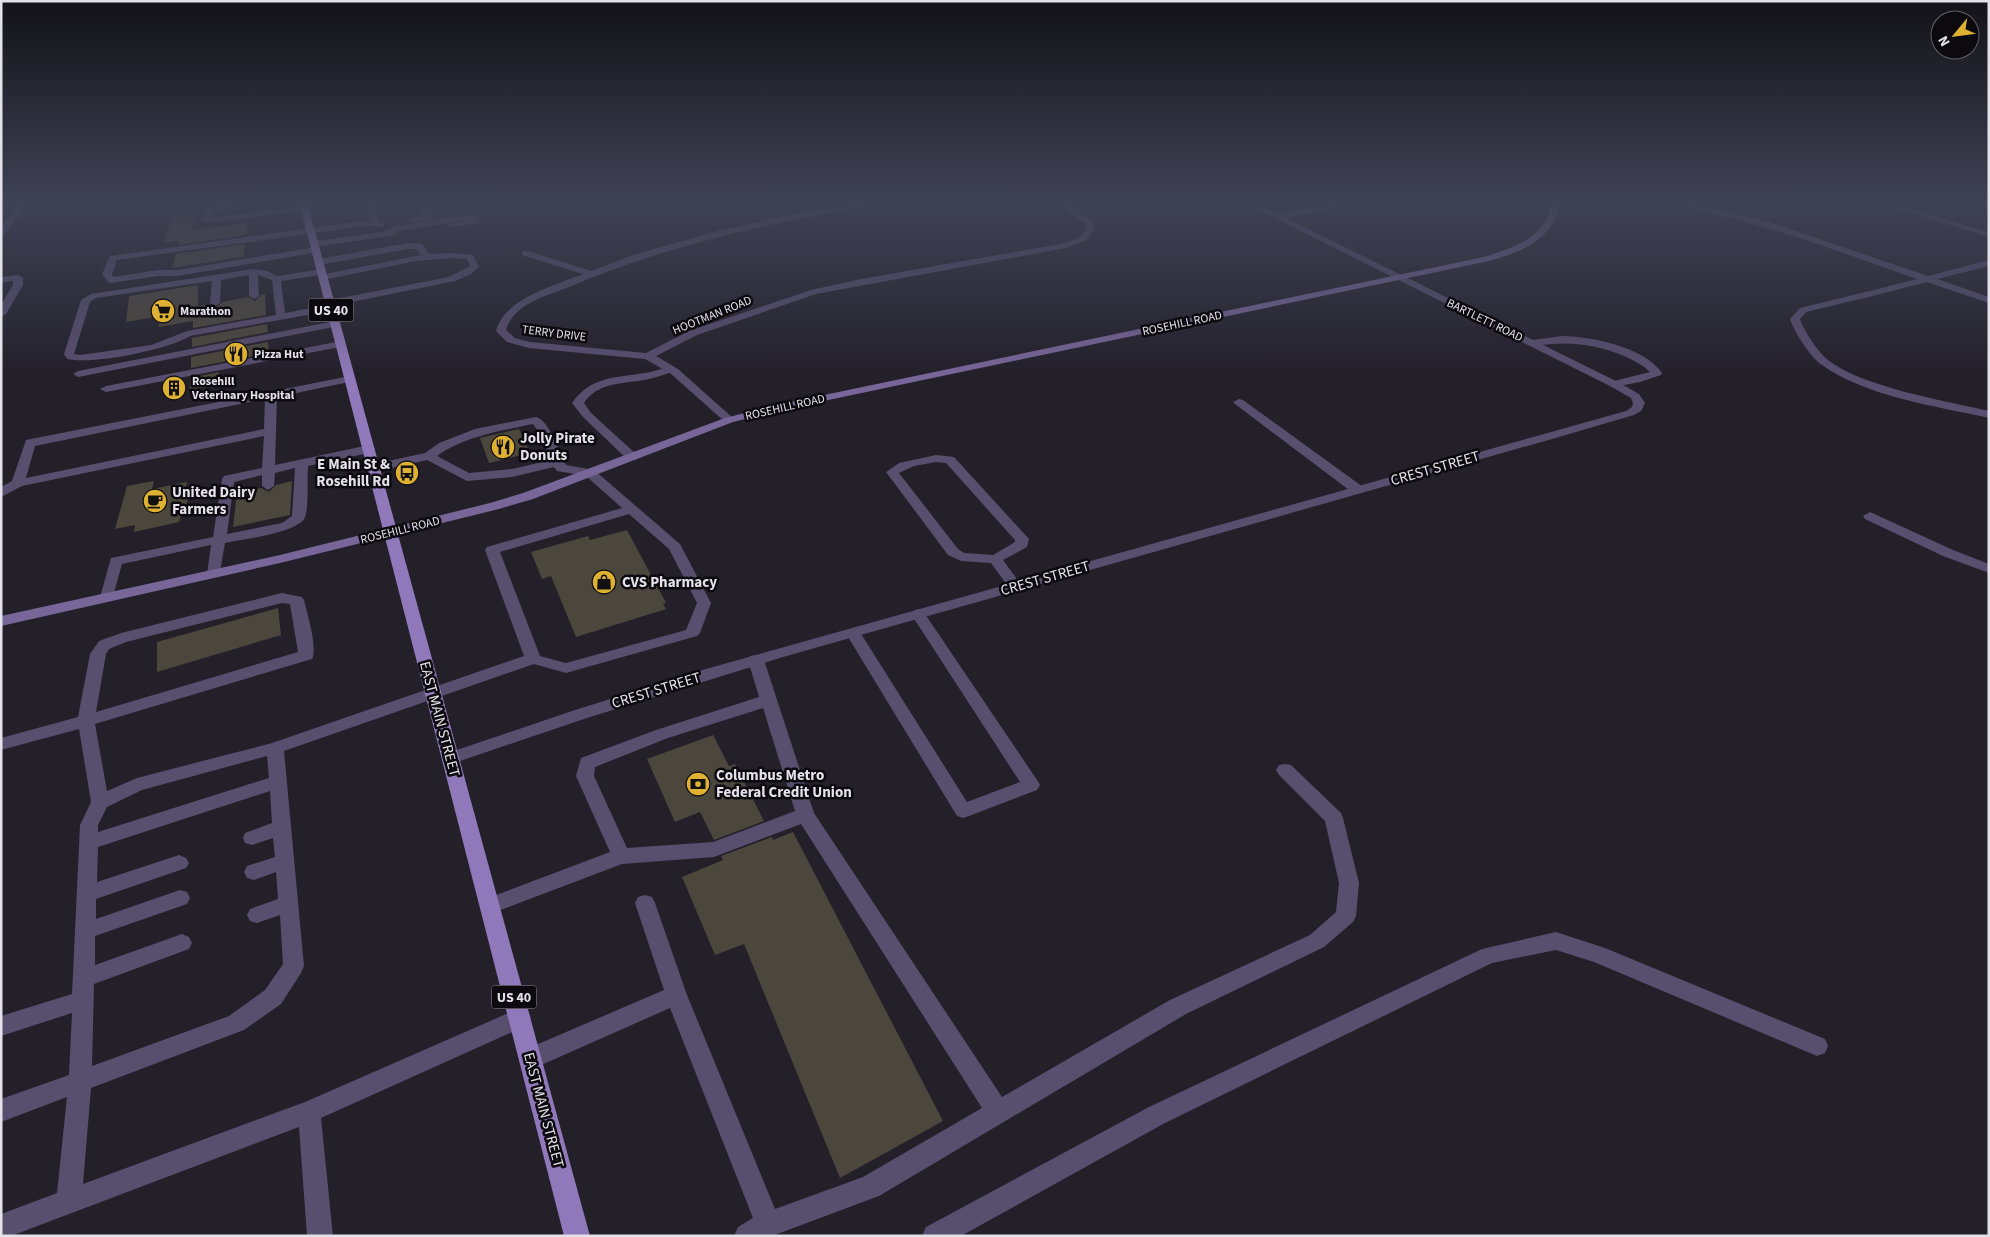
<svg xmlns="http://www.w3.org/2000/svg" width="1990" height="1237" font-family="'Source Sans 3',sans-serif">
	<style>
		.building { fill: #4c473c }
		.lines { fill: none; stroke-linecap: round; stroke-linejoin: round }
		.lane { fill: #584e6e; fill-rule: evenodd }
		.street { fill: #584e6e; fill-rule: evenodd }
		.secondary { fill: #776698; fill-rule: evenodd }
		.primary { fill: #8f79ba; fill-rule: evenodd }
		.labels { text-anchor: middle; stroke-width: 5; stroke-linejoin: round; paint-order: stroke }
		.far-poi-label { font-size: 12px; font-weight: bold; fill: #e4e2e9; stroke: #0c0a0f; text-anchor: start }
		.far-street-label { font-size: 12px; fill: #e4e2e9; stroke: #0c0a0f }
		.shield { fill: #0c0a0f; stroke: #a3a1a8; stroke-width: 1 }
		.shield-label { font-size: 14px; font-weight: bold; fill: #e4e2e9 }
		.poi-label { font-size: 15px; font-weight: bold; fill: #e4e2e9; stroke: #0c0a0f; text-anchor: start }
		.street-label { font-size: 15px; fill: #e4e2e9; stroke: #0c0a0f }
	</style>
	<rect width="100%" height="100%" fill="#23202a"/>
	<g class="building">
		<path d="M198,212l-6,18 56,-7 -2,12 -68,10 1,-4 -16,2 10,-28z"/>
		<path d="M245,244l-2,13 -71,11 4,-14z"/>
		<path d="M198,285v21l11,-2 7,4 6,-6 26,-5 7,4 6,-6 4,-1 1,21 -73,13v-7l-34,6v-11l-33,6 3,-26z"/>
		<path d="M267,324l1,8 -76,15v-9z"/>
		<path d="M268,342l1,11 -78,15v-11z"/>
		<path d="M219,372l-2,13 -27,5v-12z"/>
		<path d="M519,429l11,24 -41,10 -9,-25z"/>
		<path d="M154,481l-2,8 35,-7 -1,6 4,-1 -5,27 -4,1 -2,7 -45,10 1,-7 -20,4 12,-43z"/>
		<path d="M292,481l-2,34 -57,12 4,-35 24,-4 8,4 7,-7z"/>
		<path d="M627,530l39,73 -3,1 3,5 -90,28 -25,-61 -9,3 -11,-27 57,-16 2,4z"/>
		<path d="M278,608l3,27 -124,37v-30z"/>
		<path d="M713,735l16,31 6,-2 29,57 -50,19 -14,-28 -25,10 -28,-63z"/>
		<path d="M793,832l150,289 -103,57 -96,-234 -29,11 -33,-78 41,-17 -2,-4 51,-19 1,3z"/>
	</g>
	<g class="lines">
		<g class="lane">
			<path d="M243,202h18l-4,2 -44,7 -2,7 94,-12 4,2 -4,2 -87,12h-12l-4,-2 4,-13z"/>
			<path d="M385,202h19l-4,2 -25,4 4,15h5v4h-8l-4,-2 -255,35 -5,14 1,3 45,-7h19l139,-23 4,3 -1,2 -142,24h-19l-47,7 -3,-1 -6,-8 8,-18 260,-36 -3,-16z"/>
			<path d="M419,202h8l6,16 -1,2 -21,2v-4l13,-2z"/>
			<path d="M475,214l4,2 1,7 -29,4 -4,-2 25,-6 -75,12 -2,4 -81,12 -4,-3 4,-3 68,-9 13,-6z"/>
			<path d="M408,243l14,1 7,10 24,-1 20,2 6,12 -8,7 -16,7 -123,25 3,2 -5,3 -140,25c-23,14 -97,29 -123,23l-3,-5 17,-54 10,-6 162,-25 15,2 9,5 45,-7 3,1v4l96,-19 -5,-6h-8l-89,16 -4,-3 4,-3zM453,258l14,1 3,7 -21,11 -119,23 -5,3 3,2 -43,8 -4,-32 39,-6v4l3,1 93,-19zM249,275v21l5,3 5,-3 -1,-21 14,5 4,35 -89,16 -36,14 -71,10 -6,-1 16,-52 6,-4 116,-17 -2,22 5,3 5,-3 1,-23z"/>
			<path d="M1865,292l5,3 -2,2 -62,15 -6,7c4,12 18,33 28,41 34,27 118,41 161,51v7c-53,-12 -122,-21 -167,-53 -11,-7 -28,-33 -32,-46l10,-11z"/>
			<path d="M335,321l5,3 -1,2 -261,51 -5,-3 5,-3z"/>
			<path d="M1561,336c29,0 84,11 101,37l-1,2 -21,7 -26,5 -4,-1 -1,-2 1,-2 40,-10c-7,-7 -17,-12 -26,-16 -31,-13 -58,-15 -91,-10l-5,-3 5,-3z"/>
			<path d="M341,341l4,1 1,2 -1,2 -239,46 -6,-3 6,-3z"/>
			<path d="M671,366l5,3 -1,2c-10,3 -20,7 -31,9 -22,4 -46,2 -60,23l7,10 45,41 2,3 -2,3h-8l-45,-43 -11,-14c19,-27 43,-25 73,-30 9,-1 17,-5 26,-7z"/>
			<path d="M350,376l4,1 1,2 -1,2 -77,16 -2,68 94,-20 6,4 -2,3 -65,14c-1,12 1,41 -3,51 -6,16 -62,22 -80,26l-6,34h-10l-2,-3 4,-29 -89,19 -10,36h-10l-2,-3 11,-39 102,-21 9,-58 2,-3 38,-8 2,-32 -242,50 -21,11v-10l11,-6 14,-41zM265,399l-1,30 -238,49 9,-32zM295,468l-3,48 -10,7 -55,11 7,-52 28,-7v11l6,4 6,-4 1,-13z"/>
			<path d="M1239,399l4,1 120,87 1,3 -1,3h-10l-118,-89 -2,-2z"/>
			<path d="M536,417c13,3 24,36 30,48l28,5 86,74 31,59 -11,30 -3,3 -131,37 -32,-9 -250,87 20,215 -3,7 -20,31 -37,26 -153,58 -8,96 222,-82 215,-94 8,3 3,7 -3,7 -207,93 12,118h-26l-8,-109 -288,109h-10v-22l56,-21 10,-96 -66,25v-23l68,-24 3,-62 -71,23v-20l71,-22 8,-169 11,-23 -12,-73 -78,21v-12l77,-21 12,-63 9,-13 22,-8 161,-40 20,4 2,3c3,13 14,48 8,59l-217,65 12,67 30,-13 135,-35 252,-87 -39,-106 2,-3 135,-39 -36,-32 -29,-5 -3,-4 -42,10 -45,4 -40,-21 -53,12 -6,-4 2,-3 55,-12 14,-10 36,-14zM533,424l5,7 13,29 -39,9 -43,4 -32,-17c28,-20 64,-25 96,-32zM629,514l40,35 28,54 -11,27 -120,33 -26,-7 -40,-104zM282,603l8,1 8,48 -202,60 10,-58 3,-5 17,-7zM267,756l2,22 -171,54v-7l9,-18 35,-17zM270,791l2,32 -27,10 -2,5 2,5 7,2 21,-7 2,19 -28,9 -3,6 3,6 7,2 22,-8 2,27 -28,10 -3,6 3,6 7,2 23,-8 3,49 -18,26 -36,26 -137,50 2,-82 95,-35 3,-6 -3,-6 -7,-3 -87,31v-29l92,-32 3,-6 -3,-6 -7,-2 -84,29v-20l90,-31 3,-5 -3,-5 -7,-3 -82,27 1,-35z"/>
			<path d="M936,455l18,2 75,82 -2,8 -24,13 19,26 -2,3h-10l-19,-26 -30,-2 -13,-6 -62,-83 13,-9zM936,462l10,1 69,77v2l-22,13 -29,-2 -6,-4 -59,-76 15,-7z"/>
			<path d="M918,609l5,2 114,169 3,5 -3,5 -68,26 -6,2 -6,-2 -112,-184 3,-3h10l109,173 53,-20 -109,-168 2,-3z"/>
			<path d="M756,655l6,1 2,4 50,153 188,284 168,-97 140,-65 26,-23 3,-29 -14,-62 -46,-46 -3,-5 3,-5 6,-1 6,1 50,48 2,5 16,65 -3,33 -3,6 -29,25 -138,67 -307,182 -107,40h-38l4,-9 15,-9 -83,-210 -140,62 -8,-3 -3,-8 3,-8 142,-61 -29,-87 3,-6 7,-2 7,2 3,6 32,92 88,214 88,-32 119,-69 -181,-284 -87,33 -92,7 -132,50 -7,-2 -3,-6 3,-6 127,-48 -34,-76 5,-18 75,-28 103,-33 -11,-37 2,-4zM763,708l32,103 -82,31 -86,6 -33,-72 1,-9 73,-29z"/>
			<path d="M1556,932l49,16 220,91 3,7 -3,7 -8,3 -223,-94 -38,-12 -64,13 -327,160 -204,113h-39l4,-9 223,-120 333,-158z"/>
		</g>
		<g class="street">
			<path d="M21,202h8l-25,33h-3v-8z"/>
			<path d="M312,202h19c-7,4 -24,7 -31,3z"/>
			<path d="M870,202h17l-4,2c-108,17 -213,40 -314,83 -23,9 -56,17 -63,43l9,8 15,4 116,11 43,-22 122,-41 50,-11 193,-34c13,-2 31,-5 32,-21l-30,-22h9l28,19 1,8 -7,11 -21,8 -250,46 -119,41 -41,21 22,13 55,49 2,2 -6,3 -4,-1 -55,-49 -25,-14 -116,-11 -22,-6 -11,-11c9,-33 58,-45 87,-57l-61,-19v-4h6l63,20 42,-16 84,-24 82,-18z"/>
			<path d="M1243,202h9l26,12 68,-12h14l-4,2 -70,14 332,164 21,12 6,9 -4,8 -7,4 -82,24 -769,218 -196,61 -130,44 -6,2 -6,-2 -3,-4 3,-4 130,-44 131,-41 838,-235 82,-23 6,-4 1,-4 -2,-5 -21,-12z"/>
			<path d="M1660,202h17l27,4 65,16 159,54 61,-16v6l-52,13 52,18v6l-62,-21 -62,16 -3,-1v-4l55,-14c-83,-29 -165,-61 -253,-75z"/>
			<path d="M1875,202h11l103,30v5z"/>
			<path d="M18,275l5,3v7l-17,29 -5,3v-12l12,-20v-4l-12,2v-6z"/>
			<path d="M1870,512l83,38 36,14v9l-46,-17 -78,-37 -2,-3z"/>
		</g>
		<path class="secondary" d="M1552,202h8c-6,38 -38,49 -71,59l-708,149 -48,12 -200,77 -34,10 -219,54 -279,63v-10l279,-61 210,-52 33,-10 202,-75 56,-14 703,-147c31,-10 62,-19 68,-55z"/>
		<path class="primary" d="M299,202h8l283,1034h-26z"/>
	</g>
	<linearGradient id="sky" x2="0" y2="1"><stop stop-color="#131217"/><stop offset="0.54" stop-color="#3f4255"/><stop offset="1" stop-color="#3f4255" stop-opacity="0"/></linearGradient>
	<rect width="1990" height="375" fill="url(#sky)"/>
	<defs>
		<g id="supermarket-disc" transform="scale(1.25)"><circle r="9.5" fill="#deb133" stroke="#0c0a0f"/><path d="M-6-5.5h2.5l.6 2H6L4.5 2H-2.5L-4.4-4H-6ZM-1.5 3.2a1.3 1.3 0 1 0 .1 0ZM3 3.2a1.3 1.3 0 1 0 .1 0Z" fill="#111"/></g>
		<g id="restaurant-disc" transform="scale(1.25)"><circle r="9.5" fill="#deb133" stroke="#0c0a0f"/><path d="M-5-6h1v4h1v-4h1v4h1v-4h1v5L-1.5 .5V6h-2V.5L-5-1ZM5-6V6H3V1.5H1.5Q1.5-4 5-6Z" fill="#111"/></g>
		<g id="building-disc" transform="scale(1.25)"><circle r="9.5" fill="#deb133" stroke="#0c0a0f"/><path d="M-4-6H4V6H1V3H-1V6H-4ZM-2.5-4.3h1.7v1.8h-1.7ZM.8-4.3h1.7v1.8H.8ZM-2.5-1h1.7V.8h-1.7ZM.8-1h1.7V.8H.8Z" fill="#111"/></g>
		<g id="bus-disc" transform="scale(1.25)"><circle r="9.5" fill="#deb133" stroke="#0c0a0f"/><path d="M-5-6H5V4H4V6H2V4H-2V6H-4V4H-5ZM-3.5-4V0h7V-4ZM-3.5 1.2v1.5H-2V1.2ZM2 1.2v1.5H3.5V1.2Z" fill="#111"/></g>
		<g id="cafe-disc" transform="scale(1.25)"><circle r="9.5" fill="#deb133" stroke="#0c0a0f"/><path d="M-5.5-4.5H6V0H3Q3 3.5 0 3.5H-2.5Q-5.5 3.5-5.5 0ZM3-3.2v2h1.7v-2ZM-6 4.5H4V6H-6Z" fill="#111"/></g>
		<g id="shop-disc" transform="scale(1.25)"><circle r="9.5" fill="#deb133" stroke="#0c0a0f"/><path d="M-5-2.5h2.3a2.7 3.5 0 0 1 5.4 0H5L5.5 6h-11ZM-1.5-2.5h3a1.5 2.3 0 0 0-3 0Z" fill="#111"/></g>
		<g id="bank-disc" transform="scale(1.25)"><circle r="9.5" fill="#deb133" stroke="#0c0a0f"/><path d="M-6-4H6V4H-6ZM0-2.3a2.3 2.3 0 1 0 0 4.6a2.3 2.3 0 1 0 0-4.6Z" fill="#111"/></g>
	</defs>
	<g fill-rule="evenodd">
		<use href="#supermarket-disc" x="163" y="311"/>
		<use href="#restaurant-disc" x="236" y="354"/>
		<use href="#building-disc" x="174" y="388"/>
		<use href="#restaurant-disc" x="503" y="447"/>
		<use href="#bus-disc" x="407" y="473"/>
		<use href="#cafe-disc" x="155" y="501"/>
		<use href="#shop-disc" x="604" y="582"/>
		<use href="#bank-disc" x="698" y="784"/>
	</g>
	<g class="labels">
		<g class="far-poi-label">
			<text x="180" y="315">Marathon</text>
			<text x="254" y="358">Pizza Hut</text>
			<text x="192" y="385">Rosehill<tspan x="192" dy="14">Veterinary Hospital</tspan></text>
		</g>
		<g class="far-street-label">
			<text transform="translate(712 315) rotate(-22)" y="4">HOOTMAN ROAD</text>
			<text transform="translate(1485 320) rotate(26)" y="4">BARTLETT ROAD</text>
			<text transform="translate(1182 323) rotate(-12)" y="4">ROSEHILL ROAD</text>
			<text transform="translate(554 333) rotate(7)" y="4">TERRY DRIVE</text>
			<text transform="translate(785 407) rotate(-13)" y="4">ROSEHILL ROAD</text>
			<text transform="translate(400 530) rotate(-14)" y="4">ROSEHILL ROAD</text>
		</g>
		<g class="shield">
			<rect x="308.5" y="298.5" width="45" height="23" rx="4"/>
			<rect x="491.5" y="985.5" width="45" height="23" rx="4"/>
		</g>
		<g class="shield-label">
			<text x="331" y="315">US 40</text>
			<text x="514" y="1002">US 40</text>
		</g>
		<g class="poi-label">
			<text x="520" y="443">Jolly Pirate<tspan x="520" dy="17">Donuts</tspan></text>
			<text x="390" y="469" text-anchor="end">E Main St &amp;<tspan x="390" dy="17">Rosehill Rd</tspan></text>
			<text x="172" y="497">United Dairy<tspan x="172" dy="17">Farmers</tspan></text>
			<text x="622" y="587">CVS Pharmacy</text>
			<text x="716" y="780">Columbus Metro<tspan x="716" dy="17">Federal Credit Union</tspan></text>
		</g>
		<g class="street-label">
			<text transform="translate(1435 468) rotate(-16)" y="5">CREST STREET</text>
			<text transform="translate(1045 578) rotate(-16)" y="5">CREST STREET</text>
			<text transform="translate(656 690) rotate(-17)" y="5">CREST STREET</text>
			<text transform="translate(440 719) rotate(75)" y="5">EAST MAIN STREET</text>
			<text transform="translate(544 1110) rotate(75)" y="5">EAST MAIN STREET</text>
		</g>
	</g>
	<rect width="1990" height="1237" fill="none" stroke="#e4e2e9" stroke-width="5"/>
	<g transform="translate(1955 35) rotate(241)"><circle r="24" fill="#0c0a0f" stroke="#626066"/>
	<path d="M0-4L9 19L0 12L-9 19Z" fill="#deb133"/>
	<text y="-8" font-size="14" font-weight="bold" text-anchor="middle" fill="#e4e2e9">N</text>
	</g>
</svg>
